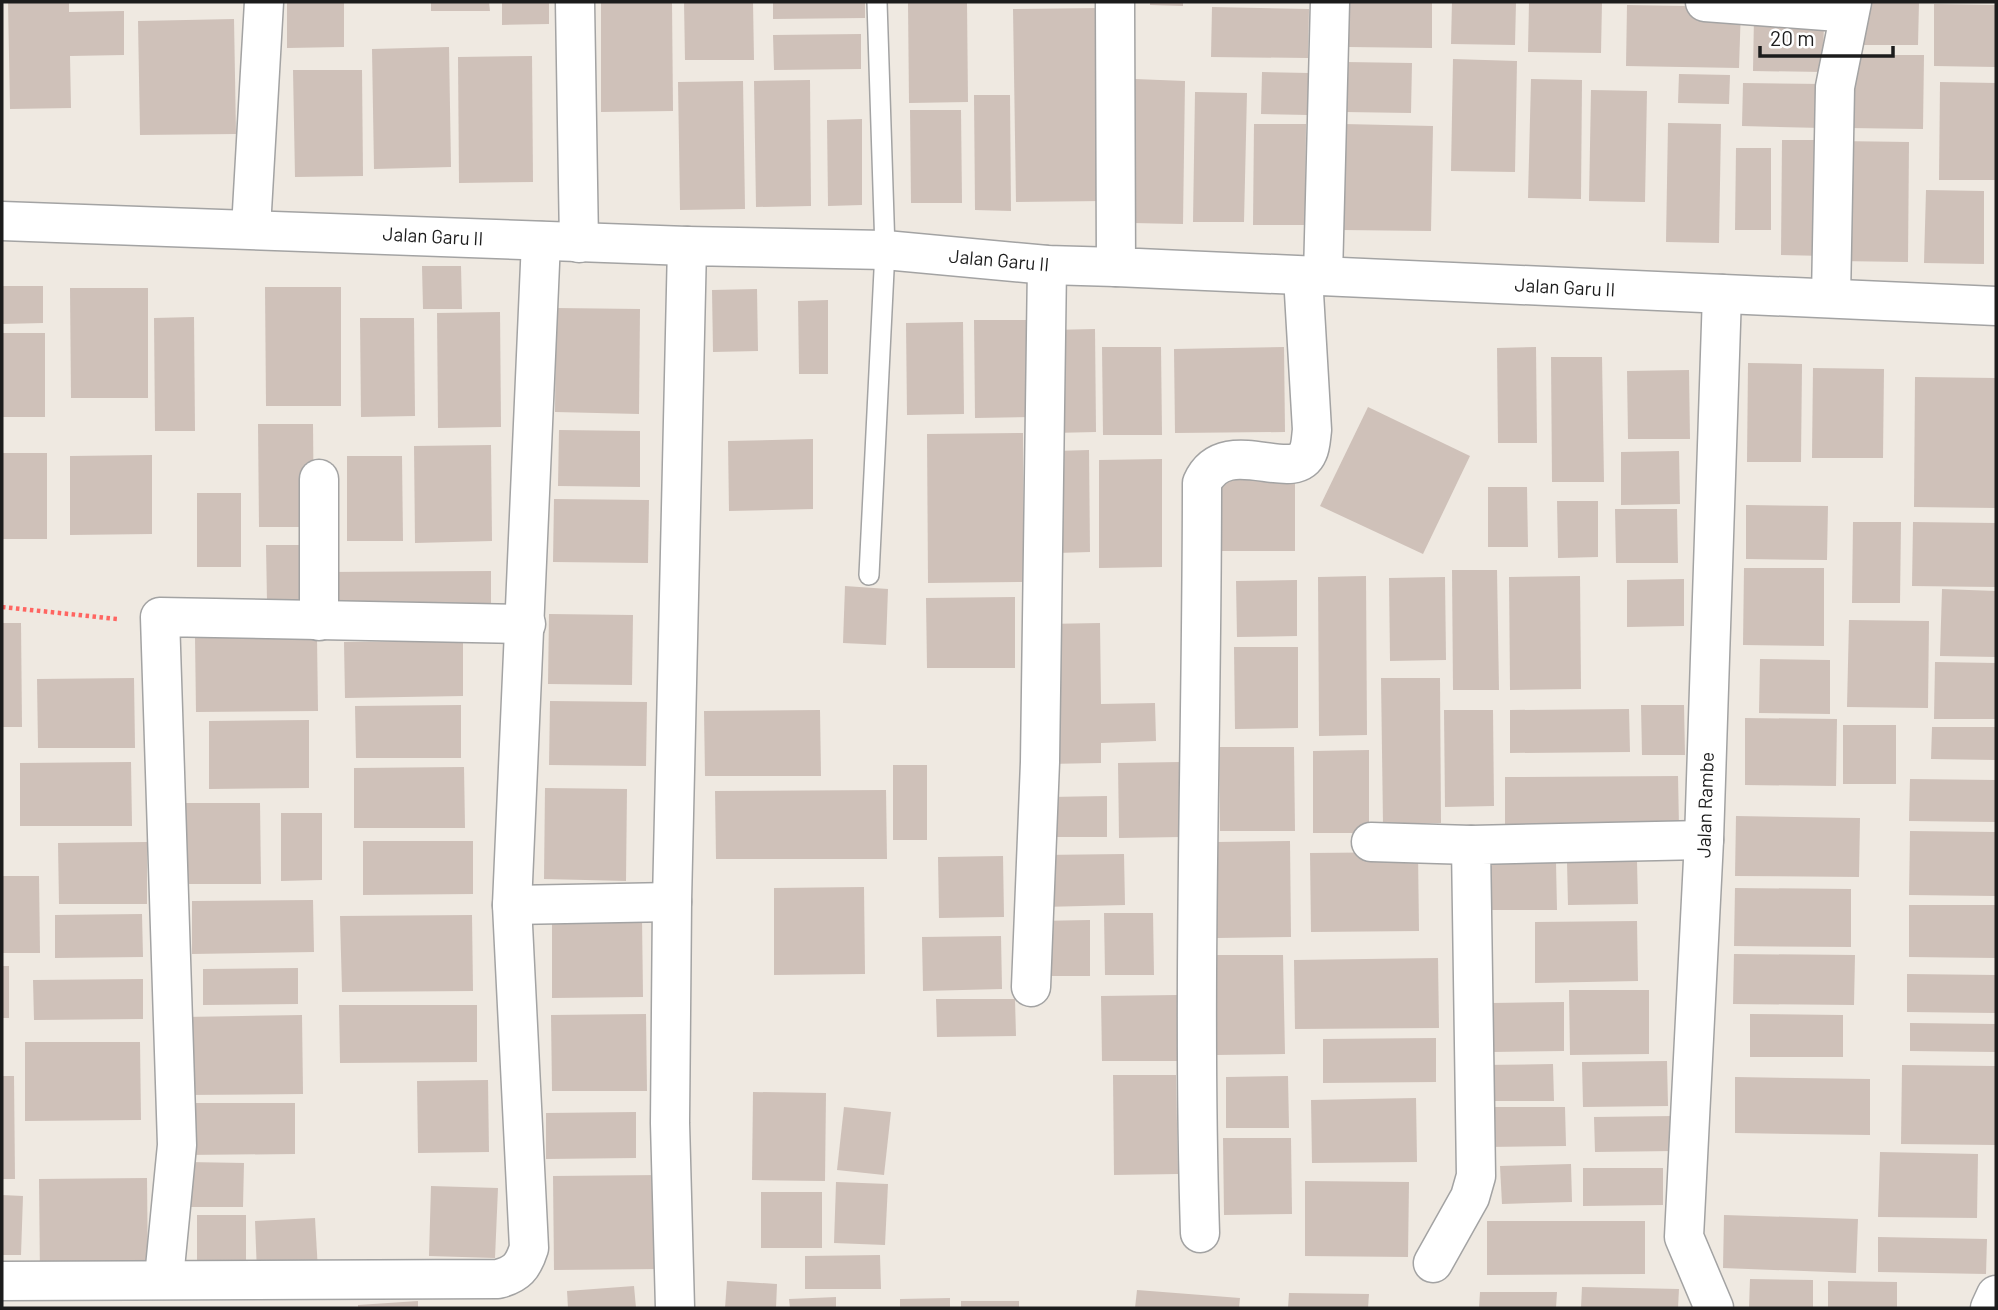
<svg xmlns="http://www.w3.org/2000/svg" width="1998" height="1310" font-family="Barlow,sans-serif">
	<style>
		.building { fill: #cfc1b9 }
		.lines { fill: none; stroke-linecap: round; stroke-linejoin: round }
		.service-casing { stroke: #a3a3a3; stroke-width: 22 }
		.minor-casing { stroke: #a3a3a3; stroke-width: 41 }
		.tertiary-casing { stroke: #a3a3a3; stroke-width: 41 }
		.path { stroke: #ff6561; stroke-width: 4.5; stroke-dasharray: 3.5 3.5; stroke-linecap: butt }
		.service { stroke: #fff; stroke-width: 19 }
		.minor { stroke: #fff; stroke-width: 38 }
		.tertiary { stroke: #fff; stroke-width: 38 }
		.labels { text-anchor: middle; stroke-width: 5; stroke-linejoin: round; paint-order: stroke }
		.street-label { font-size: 19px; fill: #1c1c1c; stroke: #fff }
	</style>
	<rect width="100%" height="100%" fill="#efe9e1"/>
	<g class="building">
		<path d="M8,2h61v10l55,-1v44l-54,1 1,52 -61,1z"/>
		<path d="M287,2h57v45l-57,1z"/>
		<path d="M431,2h58l1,9h-59z"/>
		<path d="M502,2h47v22l-47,1z"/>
		<path d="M601,2h71l1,109 -72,1z"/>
		<path d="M684,2h69l1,58h-69z"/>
		<path d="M773,2h92v16l-92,1z"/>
		<path d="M1150,2h33v4l-33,-1z"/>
		<path d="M1349,2h83v46l-83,-1z"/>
		<path d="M1452,2h64l-1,43 -64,-1z"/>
		<path d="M1529,2h73l-1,51 -73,-1z"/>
		<path d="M1860,2h59l-1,43h-58z"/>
		<path d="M908,3h59l1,99 -59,1z"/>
		<path d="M1934,4l62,1v62l-62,-1z"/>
		<path d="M1627,5l114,2 -2,61 -113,-2z"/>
		<path d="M1212,7l97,2 -1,49 -97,-1z"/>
		<path d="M1101,8l2,193 -87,1 -3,-193z"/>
		<path d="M1754,16l70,1 -1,55 -70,-1z"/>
		<path d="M234,19l2,115 -96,1 -2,-114z"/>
		<path d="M861,34v35l-87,1 -1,-35z"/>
		<path d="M449,47l2,120 -77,2 -2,-120z"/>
		<path d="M1848,55h76l-1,74 -75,-1z"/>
		<path d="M532,56l1,126 -74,1 -1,-126z"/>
		<path d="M1453,59l64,2 -2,111 -64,-1z"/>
		<path d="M1346,62l66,1 -1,50 -66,-1z"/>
		<path d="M293,70h69l1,106 -68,1z"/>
		<path d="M1262,72l47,1 -1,42 -47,-1z"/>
		<path d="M1679,74l51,1 -1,29 -51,-1z"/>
		<path d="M1135,79l50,2 -2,143 -50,-1z"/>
		<path d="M1531,79l51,1 -1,119 -53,-1z"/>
		<path d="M810,80l1,126 -55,1 -2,-126z"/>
		<path d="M743,81l2,128 -65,1 -2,-128z"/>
		<path d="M1940,82l56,1v97h-57z"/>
		<path d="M1743,83l81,1 -1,44 -81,-2z"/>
		<path d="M1591,90l56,1 -2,111 -56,-1z"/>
		<path d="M1195,92l52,1 -3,129h-51z"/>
		<path d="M974,95h36l1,116 -36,-1z"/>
		<path d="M910,110h51l1,93h-51z"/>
		<path d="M862,119v86l-34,1 -1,-86z"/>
		<path d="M1668,123l53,1 -2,119 -53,-1z"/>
		<path d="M1254,124h52l-1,101h-52z"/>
		<path d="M1344,124l89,2 -2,105 -89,-1z"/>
		<path d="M1782,140h43v116l-44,-1z"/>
		<path d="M1838,141l71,1 -1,120 -71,-1z"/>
		<path d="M1736,148h35v82h-36z"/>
		<path d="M1926,190l58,1v73l-60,-1z"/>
		<path d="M422,266h39l1,43h-39z"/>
		<path d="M2,286h41v37l-41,1z"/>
		<path d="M265,287h76v119h-75z"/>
		<path d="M70,288h78v110h-77z"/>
		<path d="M757,289l1,62 -45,1 -1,-62z"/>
		<path d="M828,300v74h-29l-1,-73z"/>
		<path d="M556,308l84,1 -1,105 -84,-2z"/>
		<path d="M500,312l1,115 -63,1 -1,-115z"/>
		<path d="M194,317l1,114h-40l-1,-113z"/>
		<path d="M360,318h54l1,98 -54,1z"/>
		<path d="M974,320h58l1,97 -58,1z"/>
		<path d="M963,322l1,92 -57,1 -1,-92z"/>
		<path d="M1095,329l1,103 -43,1 -2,-103z"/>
		<rect x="2" y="333" width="43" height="84"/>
		<path d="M1102,347h59l1,88h-59z"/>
		<path d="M1284,347l1,85 -110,1 -1,-84z"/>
		<path d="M1536,347l1,96h-39l-1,-95z"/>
		<path d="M1551,357h51l2,125h-52z"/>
		<path d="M1748,363l54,1 -1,98h-54z"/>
		<path d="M1813,368l71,1 -1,89h-71z"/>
		<path d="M1689,370l1,69h-62l-1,-68z"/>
		<path d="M1915,377l81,1v130l-82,-1z"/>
		<path d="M1368,407l102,49 -47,98 -103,-48z"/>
		<path d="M258,424h55l1,103h-55z"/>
		<path d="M559,430l81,1v56l-82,-1z"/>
		<path d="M1023,433l1,149 -96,1 -1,-149z"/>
		<path d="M813,439v70l-84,2 -1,-70z"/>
		<path d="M491,445l1,96 -77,2 -1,-97z"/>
		<path d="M1089,450l1,102 -33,1 -2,-102z"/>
		<path d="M1679,451l1,53 -59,1v-53z"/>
		<rect x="2" y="453" width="45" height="86"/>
		<path d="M152,455v79l-82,1v-79z"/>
		<path d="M347,456h55l1,85h-56z"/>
		<path d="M1162,459v108l-63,1v-108z"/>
		<path d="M1295,473v78h-77v-76z"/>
		<path d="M1488,487h39l1,60h-40z"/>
		<rect x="197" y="493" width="44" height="74"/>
		<path d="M554,499l95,1 -1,63 -95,-1z"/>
		<path d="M1557,501h41v56l-40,1z"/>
		<path d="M1746,505l82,1 -1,54 -81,-1z"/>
		<path d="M1615,509h62l1,54h-62z"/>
		<path d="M1853,522h48l-1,81h-48z"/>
		<path d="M1913,522l83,1v64l-84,-1z"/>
		<path d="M266,545h46v56l-45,1z"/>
		<path d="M1744,568h80v78l-81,-1z"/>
		<path d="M1452,570h45l2,120h-46z"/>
		<path d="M491,571v42h-166l1,-41z"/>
		<path d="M1366,576l1,159 -48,1 -1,-159z"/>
		<path d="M1580,576l1,113 -71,1 -1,-113z"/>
		<path d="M1445,577l1,83 -56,1 -1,-83z"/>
		<path d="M1684,579v47l-57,1v-47z"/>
		<path d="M1297,580v56l-60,1 -1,-56z"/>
		<path d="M845,586l43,3 -2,56 -43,-2z"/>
		<path d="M1942,589l54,2v66l-56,-1z"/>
		<path d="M1015,597v71h-88l-1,-70z"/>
		<path d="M549,614l84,1 -1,70 -84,-1z"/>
		<path d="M1849,620l80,1 -1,87 -81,-1z"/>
		<path d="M2,623h19l1,104h-20z"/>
		<path d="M1100,623l1,81 54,-1 1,38 -55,2v20l-54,1 -1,-140z"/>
		<path d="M195,637h122l1,74 -122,1z"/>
		<path d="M463,641v55l-118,2 -1,-56z"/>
		<path d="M1234,647h64v81l-63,1z"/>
		<path d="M1760,659l70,1v54l-71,-1z"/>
		<path d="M1935,662l61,1v56h-62z"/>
		<path d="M134,678l1,70h-97l-1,-69z"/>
		<path d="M1381,678h59l1,145 -58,1z"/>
		<path d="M550,701l97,1 -1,64 -97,-1z"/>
		<path d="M461,705v53h-105l-1,-52z"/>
		<path d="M1641,705h43l1,50h-43z"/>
		<path d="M1629,709l1,43 -120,1v-43z"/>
		<path d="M820,710l1,66h-116l-1,-65z"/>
		<path d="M1444,710h49l1,96 -49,1z"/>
		<path d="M1745,718l92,1 -1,67 -91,-1z"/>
		<path d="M309,720v68l-100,1v-68z"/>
		<rect x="1843" y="725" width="53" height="59"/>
		<path d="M1932,727h64v33l-65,-1z"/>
		<path d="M1219,747h75l1,84h-75z"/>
		<path d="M1369,750v83h-56v-82z"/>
		<path d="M131,762l1,64h-112v-63z"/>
		<path d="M1180,762l1,75 -62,1 -1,-75z"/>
		<rect x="893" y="765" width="34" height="75"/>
		<path d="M464,767l1,61h-111v-60z"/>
		<path d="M1678,776l1,51 -174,2v-52z"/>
		<path d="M1910,779l86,1v42l-87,-1z"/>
		<path d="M545,788l82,1 -1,92 -82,-2z"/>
		<path d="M886,790l1,69h-171l-1,-68z"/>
		<path d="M1107,796v41h-57v-40z"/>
		<path d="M185,803h75l1,81h-75z"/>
		<path d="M281,813h41v67l-41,1z"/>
		<path d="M1736,816l124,2 -1,59 -124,-1z"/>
		<path d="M1910,831l86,1v64l-87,-1z"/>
		<path d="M363,841h110v53l-110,1z"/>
		<path d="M1290,841l1,96 -74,1 -1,-96z"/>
		<path d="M147,842v62h-88l-1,-61z"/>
		<path d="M1418,852l1,79 -108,1 -1,-79z"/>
		<path d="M1124,854l1,51 -83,2 -1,-52z"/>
		<path d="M1003,856l1,61 -65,1 -1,-61z"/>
		<path d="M1637,861l1,43 -70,1 -1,-43z"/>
		<path d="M1556,862l1,48h-83l-1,-47z"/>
		<path d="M2,876h37l1,77h-38z"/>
		<path d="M864,887l1,87 -91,1v-87z"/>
		<path d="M1735,888l116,1v58l-117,-1z"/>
		<path d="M313,900l1,52 -122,2v-53z"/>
		<path d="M1909,905h87v53l-87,-1z"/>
		<path d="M1104,913h49l1,62h-49z"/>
		<path d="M142,914l1,43 -88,1v-43z"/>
		<path d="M472,915l1,76 -131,1 -2,-76z"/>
		<path d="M552,918h90l1,79 -91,1z"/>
		<path d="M1090,920v56h-54v-55z"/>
		<path d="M1637,921l1,60 -103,2v-61z"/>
		<path d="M1001,936l1,53 -79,2 -1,-54z"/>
		<path d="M1734,954l121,1 -1,50 -121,-1z"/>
		<path d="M1214,955h69l2,99 -69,1z"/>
		<path d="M1438,958l1,70 -144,1 -1,-69z"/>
		<rect x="2" y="966" width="7" height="52"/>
		<path d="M298,968v36l-95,1v-36z"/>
		<path d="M1907,974l89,1v38l-89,-1z"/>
		<path d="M143,979v40l-109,1 -1,-40z"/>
		<path d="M1569,990h80v64l-79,1z"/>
		<path d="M1177,995l1,66h-76l-1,-65z"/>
		<path d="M936,999h79l1,37 -79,1z"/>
		<path d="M1564,1002v49l-72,1v-49z"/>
		<path d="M339,1005h138v57l-137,1z"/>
		<path d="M646,1014l1,77h-95l-1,-76z"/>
		<path d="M1750,1014l93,1v42h-93z"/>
		<path d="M302,1015l1,79 -119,1v-78z"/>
		<path d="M1910,1023l86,1v28l-86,-1z"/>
		<path d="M1436,1038v44l-113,1v-44z"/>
		<path d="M25,1042h115l1,78 -116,1z"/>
		<path d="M1667,1061l1,45 -85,1 -1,-45z"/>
		<path d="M1553,1064l1,37h-72l-1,-36z"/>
		<path d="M1902,1065l94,1v79l-95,-1z"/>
		<path d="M1113,1075h63l2,99 -64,1z"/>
		<path d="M2,1076h12l1,103h-13z"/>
		<path d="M1288,1076l1,52h-63v-51z"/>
		<path d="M1735,1077l135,2v56l-135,-2z"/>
		<path d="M488,1080l1,72 -71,1 -1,-72z"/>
		<path d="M753,1092l73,1 -1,88 -73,-1z"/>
		<path d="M1416,1098l1,64 -105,1 -1,-63z"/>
		<path d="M186,1103h109v51l-109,1z"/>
		<path d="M844,1107l47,5 -7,63 -47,-5z"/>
		<path d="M1484,1107h81l1,39 -81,1z"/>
		<path d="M636,1112v46l-90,1v-46z"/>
		<path d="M1673,1116l1,35 -79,1 -1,-35z"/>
		<path d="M1223,1138h68l1,76 -68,1z"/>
		<path d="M1880,1152l98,2 -1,64 -99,-1z"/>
		<path d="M188,1162l56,1 -1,44h-55z"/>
		<path d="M1571,1164l1,38 -70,2 -2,-38z"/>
		<path d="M1583,1168h80v37l-80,1z"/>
		<path d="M660,1175l1,94 -107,1 -1,-94z"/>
		<path d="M147,1178l1,99 -108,1 -1,-99z"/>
		<path d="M1305,1181l104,1 -1,75 -103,-1z"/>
		<path d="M836,1182l52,2 -3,61 -51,-2z"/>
		<path d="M431,1186l67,2 -3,70 -66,-2z"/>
		<rect x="761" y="1192" width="61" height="56"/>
		<path d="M2,1195l21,1 -2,59h-19z"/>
		<rect x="197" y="1215" width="49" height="52"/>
		<path d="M1724,1215l134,4 -2,54 -133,-5z"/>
		<path d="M315,1218l3,53 -61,2 -2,-52z"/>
		<path d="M1487,1221h158v53l-158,1z"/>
		<path d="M1878,1237l109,2 -1,35 -108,-2z"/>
		<path d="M880,1255l1,34h-76v-33z"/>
		<path d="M1750,1279l63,1v28h-64z"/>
		<path d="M727,1281l50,3 -1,24h-51z"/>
		<path d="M1828,1281l69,1v26h-69z"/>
		<path d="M634,1286l2,22h-68l-1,-17z"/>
		<path d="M1582,1287l97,2 -1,19h-97z"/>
		<path d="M1137,1290l103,8 -1,10h-104z"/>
		<path d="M1480,1292h77l-1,16h-77z"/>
		<path d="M1289,1293l80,1 -1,14h-80z"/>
		<path d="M836,1297v11h-46l-1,-9z"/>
		<path d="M950,1298v10h-50v-9z"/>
		<path d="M418,1301v7h-60v-3z"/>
		<rect x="961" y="1301" width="58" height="7"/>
	</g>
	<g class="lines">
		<g class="service-casing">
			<path id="service" d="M869,575l16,-325 -8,-248"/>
		</g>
		<g class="minor-casing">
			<g id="minor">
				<path d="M575,2l4,241"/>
				<path d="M1115,2l1,265 880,39"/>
				<path d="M1705,2l134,10"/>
				<path d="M2,221l685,25"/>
				<path d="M251,228l13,-226"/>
				<path d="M1323,276l7,-274"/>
				<path d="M1831,298l4,-211 17,-85"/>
				<path d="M319,621v-142"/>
				<path d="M1371,842l100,3"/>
				<path d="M512,905l160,-3"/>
				<path d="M1031,987l9,-225 7,-497"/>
				<path d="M1200,1233c-8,-250 2,-500 2,-750 23,-51 92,3 106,-31 3,-6 3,-15 4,-22l-9,-154"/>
				<path d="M1433,1263l37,-66 6,-21 -5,-331 233,-5"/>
				<path d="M164,1278l13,-133 -17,-528 366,7"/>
				<path d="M2,1281l496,-2c19,-5 25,-12 31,-31l-17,-343 29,-664"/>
				<path d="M1714,1308l-30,-71 20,-397 18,-546"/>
				<path d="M1990,1308l6,-13"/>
			</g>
		</g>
		<g class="tertiary-casing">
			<path id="tertiary" d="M675,1308l-5,-185 2,-221 15,-656 198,4 162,15 69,2"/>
		</g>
		<path class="path" d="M2,607l115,12"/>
		<use href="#service" class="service"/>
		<use href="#minor" class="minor"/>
		<use href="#tertiary" class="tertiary"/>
	</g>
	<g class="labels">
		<g class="street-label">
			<text transform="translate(433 236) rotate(3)" y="7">Jalan Garu II</text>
			<text transform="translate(999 260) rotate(5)" y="7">Jalan Garu II</text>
			<text transform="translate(1565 287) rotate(3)" y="7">Jalan Garu II</text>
			<text transform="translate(1705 805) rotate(-88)" y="7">Jalan Rambe</text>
		</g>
	</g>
	<rect width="1998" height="1310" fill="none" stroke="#1c1c1c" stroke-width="7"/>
	<path d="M1760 46v10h133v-10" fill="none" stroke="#1c1c1c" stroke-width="3.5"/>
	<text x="1770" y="46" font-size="21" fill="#1c1c1c" stroke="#ffffff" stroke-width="5" paint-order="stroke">20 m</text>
</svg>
